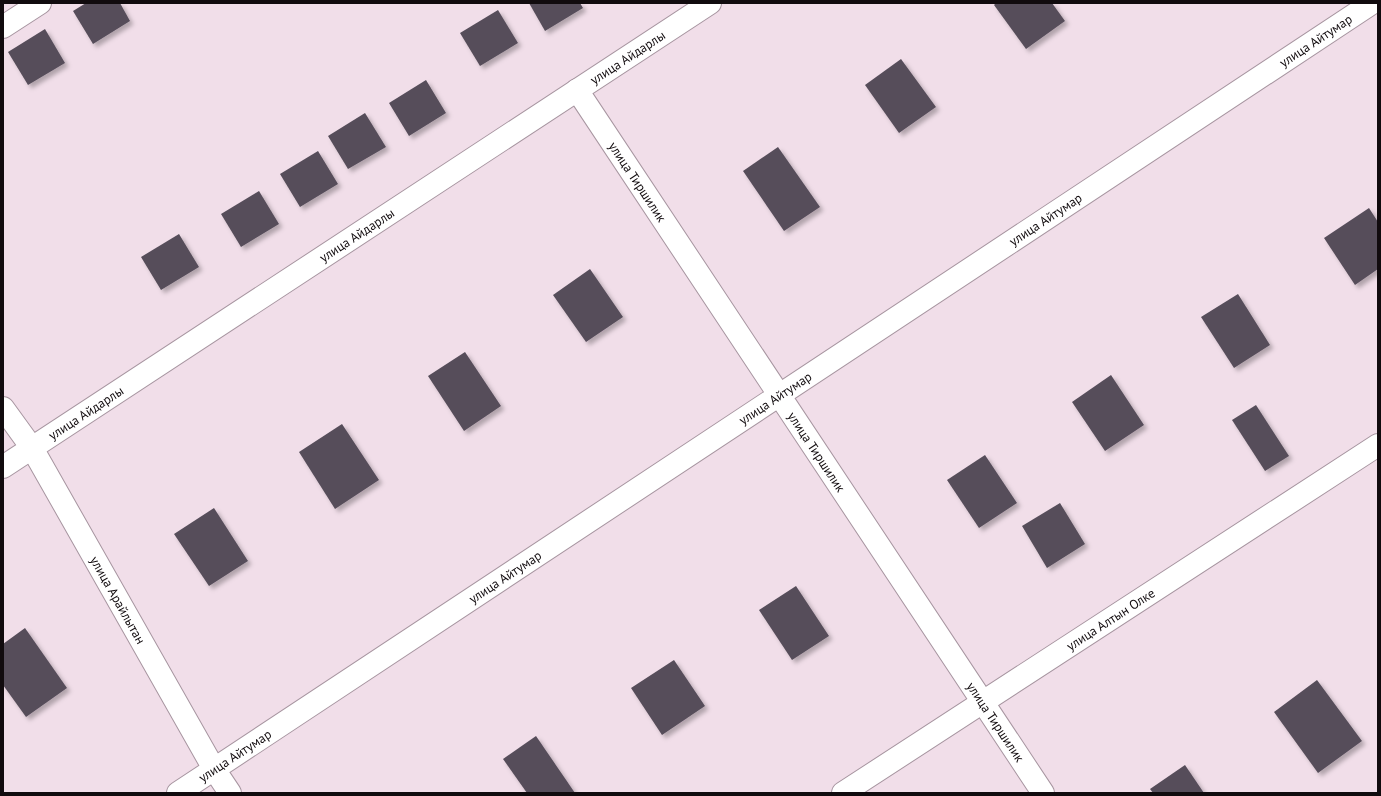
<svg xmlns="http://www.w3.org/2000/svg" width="1381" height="796" font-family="'PT Sans',sans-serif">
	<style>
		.building { fill: #564d5a; filter: url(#shadow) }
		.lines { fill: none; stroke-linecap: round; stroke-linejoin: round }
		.street-casing { stroke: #a795a0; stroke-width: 24 }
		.street { stroke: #fff; stroke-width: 22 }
		.labels { text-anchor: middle; stroke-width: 4; stroke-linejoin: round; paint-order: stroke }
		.street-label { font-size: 13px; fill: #110b0e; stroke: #feebf6 }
	</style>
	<defs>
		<filter id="shadow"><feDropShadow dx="3.5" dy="3.5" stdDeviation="2" flood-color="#0004"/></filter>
	</defs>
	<rect width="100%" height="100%" fill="#f1dee9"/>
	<g class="building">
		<path d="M86,3h34l10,18 -37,23 -20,-33z"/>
		<path d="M529,3h51l3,5 -38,23z"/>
		<path d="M996,3h56l13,18 -39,28 -32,-44z"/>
		<path d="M498,10l20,33 -38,23 -20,-33z"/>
		<path d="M45,29l20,34 -37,22 -20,-33z"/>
		<path d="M901,59l35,48 -37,26 -34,-48z"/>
		<path d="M426,80l20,33 -37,23 -20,-33z"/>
		<path d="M365,113l21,34 -38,22 -20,-33z"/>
		<path d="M778,147l42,60 -36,24 -41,-60z"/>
		<path d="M318,151l20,33 -38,23 -20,-33z"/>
		<path d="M259,191l20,33 -38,23 -20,-33z"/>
		<path d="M1369,208l9,14v47l-23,16 -31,-47z"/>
		<path d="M179,234l20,33 -38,23 -20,-33z"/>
		<path d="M590,269l33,48 -37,25 -33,-47z"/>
		<path d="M1238,294l32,51 -36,23 -33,-51z"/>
		<path d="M465,352l36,54 -37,25 -36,-55z"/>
		<path d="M1111,375l33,50 -39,26 -33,-49z"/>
		<path d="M1256,405l33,51 -24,15 -33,-51z"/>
		<path d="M342,424l37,56 -44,29 -36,-57z"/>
		<path d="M985,455l32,48 -38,25 -32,-48z"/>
		<path d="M1060,503l25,41 -38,24 -25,-42z"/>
		<path d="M214,508l34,53 -39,25 -35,-52z"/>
		<path d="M796,586l33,50 -37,24 -33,-50z"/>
		<path d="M25,628l42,60 -41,29 -23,-32v-41z"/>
		<path d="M674,660l31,46 -43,29 -31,-47z"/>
		<path d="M1317,680l45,61 -44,32 -44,-61z"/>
		<path d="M536,736l39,57h-48l-24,-34z"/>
		<path d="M1185,765l19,28h-51l-3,-4z"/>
	</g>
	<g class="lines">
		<g class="street-casing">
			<g id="street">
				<path d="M3,27l37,-24"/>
				<path id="s1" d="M577,90l466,703"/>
				<path id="s2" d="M3,408l29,40 182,321 16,24"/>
				<path id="s3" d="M3,467l707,-464"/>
				<path id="s4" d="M178,793l1194,-790"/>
				<path id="s5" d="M843,793l535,-348"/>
			</g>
		</g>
		<use href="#street" class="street"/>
	</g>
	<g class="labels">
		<g class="street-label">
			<text dy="5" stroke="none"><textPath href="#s4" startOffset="1364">улица Айтумар</textPath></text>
			<text dy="5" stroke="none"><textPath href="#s3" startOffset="747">улица Айдарлы</textPath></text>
			<text dy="5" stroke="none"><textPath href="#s1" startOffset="110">улица Тиршилик</textPath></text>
			<text dy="5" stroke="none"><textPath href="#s4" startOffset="1040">улица Айтумар</textPath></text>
			<text dy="5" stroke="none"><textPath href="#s3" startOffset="423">улица Айдарлы</textPath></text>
			<text dy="5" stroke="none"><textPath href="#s4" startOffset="716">улица Айтумар</textPath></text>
			<text dy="5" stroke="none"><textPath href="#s3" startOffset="99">улица Айдарлы</textPath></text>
			<text dy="5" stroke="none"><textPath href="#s1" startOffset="434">улица Тиршилик</textPath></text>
			<text dy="5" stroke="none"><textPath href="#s4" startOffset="392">улица Айтумар</textPath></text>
			<text dy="5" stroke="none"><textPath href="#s2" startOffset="224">улица Арайлытан</textPath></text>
			<text dy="5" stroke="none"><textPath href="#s5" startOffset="319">улица Алтын Олке</textPath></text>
			<text dy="5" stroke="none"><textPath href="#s1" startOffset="758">улица Тиршилик</textPath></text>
			<text dy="5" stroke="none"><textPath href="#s4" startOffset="68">улица Айтумар</textPath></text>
		</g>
	</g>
	<rect width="1381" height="796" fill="none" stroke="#110b0e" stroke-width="8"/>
</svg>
